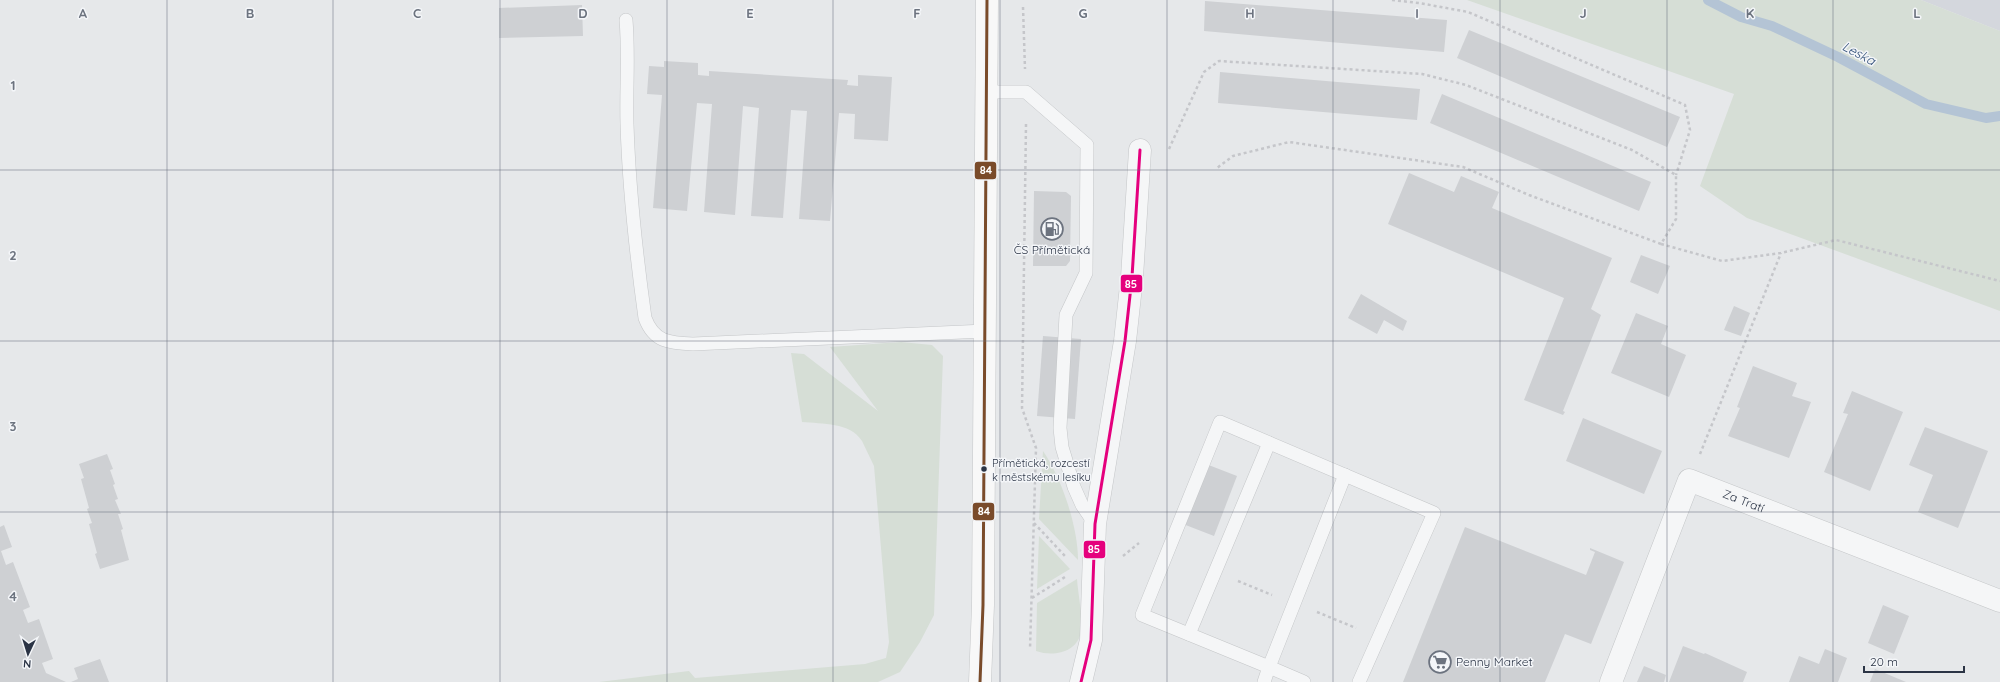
<svg xmlns="http://www.w3.org/2000/svg" width="2000" height="682" font-family="Quicksand,sans-serif">
	<style>
		.built { fill: #d4d7dd }
		.green { fill: #d6ded6 }
		.lines { fill: none; stroke-linecap: round; stroke-linejoin: round }
		.stream { stroke: #b4c4d5; stroke-width: 10 }
		.building { fill: #ced0d3 }
		.lane-casing { stroke: #c4c6c8; stroke-width: 14 }
		.street-casing { stroke: #c4c6c8; stroke-width: 23 }
		.secondary-casing { stroke: #c4c6c8; stroke-width: 23 }
		.path { stroke: #c5c6ca; stroke-width: 2.5; stroke-dasharray: 3 3; stroke-linecap: butt }
		.lane { stroke: #f5f6f7; stroke-width: 13 }
		.street { stroke: #f5f6f7; stroke-width: 22 }
		.secondary { stroke: #f8f8f8; stroke-width: 22 }
		.bus-1-casing { stroke: #f4f6f9; stroke-width: 6 }
		.bus-2-casing { stroke: #f4f6f9; stroke-width: 6 }
		.bus-1 { stroke: #7a4b2a; stroke-width: 3 }
		.bus-2 { stroke: #e5007d; stroke-width: 3 }
		.grid { fill: none; stroke: #6c737f; stroke-width: 1; stroke-opacity: 0.55 }
		.bus-dot { fill: #2b3445; stroke: #f4f6f9; stroke-width: 1.5 }
		.labels { text-anchor: middle; stroke-width: 3; stroke-linejoin: round; paint-order: stroke }
		.bus-label { font-size: 11px; fill: #2b3445; stroke: #f4f6f9; text-anchor: start }
		.poi-label { font-size: 12px; fill: #2b3445; stroke: #f4f6f9 }
		.street-label { font-size: 12px; fill: #2b3445; stroke: #f4f6f9 }
		.water-label { font-size: 13px; font-style: italic; fill: #34527a; stroke: #f4f6f9 }
		.grid-label { font-size: 13px; text-anchor: middle; font-weight: bold; fill: #6c737f; stroke: #f4f6f9; stroke-width: 3; stroke-linejoin: round; paint-order: stroke }
		.line-badge { stroke: #f4f6f9; stroke-width: 1.5 }
		.badge-label { font-size: 11px; text-anchor: middle; font-weight: bold; fill: #fff }
	</style>
	<rect width="100%" height="100%" fill="#e6e8ea"/>
	<path class="built" d="M1921,0h79v31z"/>
	<g class="green">
		<path d="M1467,0h454l79,31v280l-253,-93 -47,-32 34,-92z"/>
		<path d="M901,342l31,3 11,11 -9,259 -14,27 -20,30 -22,10h-279l90,-11 6,7 170,-14 21,-6 3,-16 -15,-176c-4,-8 -8,-17 -12,-25 -12,-19 -40,-17 -60,-19l-11,-69 13,1 74,57 -48,-64z"/>
		<path d="M1043,451c19,28 35,76 35,109l-39,-41z"/>
		<path d="M1039,536l31,33 -33,20z"/>
		<path d="M1077,579c1,15 6,38 4,53 -4,21 -28,25 -45,19l1,-48z"/>
	</g>
	<g class="lines">
		<path class="stream" d="M1708,0l33,17 31,9 66,31 88,47 60,14 14,-2"/>
	</g>
	<g class="building">
		<path d="M1205,1l242,19 -3,32 -240,-21z"/>
		<path d="M582,5l1,31 -84,2v-30z"/>
		<path d="M1469,30l211,87 -13,30 -210,-89z"/>
		<path d="M664,61l34,2v12l11,1v-5l139,9 -1,5 11,1v-11l34,2 -4,64 -34,-2 1,-25 -16,-1 -9,108 -31,-2 8,-108 -16,-1 -8,108 -32,-2 8,-108 -16,-2 -8,109 -31,-3 8,-108 -15,-1 -10,108 -34,-3 9,-113 -15,-1 2,-28 15,1z"/>
		<path d="M1220,72l200,17 -3,31 -199,-17z"/>
		<path d="M1442,94l209,88 -12,29 -209,-88z"/>
		<path d="M1409,173l45,19 7,-16 38,16 -7,16 120,50 -21,51 10,6 -38,96 2,1 -2,3 -39,-15 40,-102 -176,-74z"/>
		<path d="M1034,191l32,1 5,4 -1,65 -4,5h-33z"/>
		<path d="M1641,255l29,11 -12,28 -28,-12z"/>
		<path d="M1361,294l46,27 -4,10 -19,-11 -7,14 -29,-16z"/>
		<path d="M1734,306l16,7 -9,23 -17,-6z"/>
		<path d="M1636,313l32,13 -7,18 25,11 -17,42 -58,-24z"/>
		<path d="M1043,336l38,3 -6,80 -38,-3z"/>
		<path d="M1753,366l44,17 -5,13 19,6 -22,56 -61,-22 12,-28 -3,-1z"/>
		<path d="M1852,391l51,21 -33,79 -46,-19 24,-58 -5,-1z"/>
		<path d="M1583,418l79,33 -18,43 -78,-33z"/>
		<path d="M1925,427l63,24 -30,77 -40,-16 15,-37 -24,-10z"/>
		<path d="M107,454l6,15 -3,1 5,14 -2,1 5,14 -3,1 6,14h-3l5,15 -2,1 8,30 -29,9 -5,-15 2,-1 -8,-29 3,-1 -5,-14 2,-1 -8,-29 3,-1 -5,-14z"/>
		<path d="M1206,464l31,12 -23,60 -31,-12z"/>
		<path d="M4,525l8,22 -11,4 5,14 7,-3 17,45 -7,3 5,13 11,-4 14,40 -11,4 4,10 20,9h-66v-155z"/>
		<path d="M1465,527l121,48 9,-23 -5,-2v-2l34,14 -33,82 -26,-10 -20,48h-142z"/>
		<path d="M1883,605l26,11 -15,38 -26,-11z"/>
		<path d="M1683,646l21,8 1,-1 42,19 -4,10h-74z"/>
		<path d="M1825,649l22,9 -9,24h-49l10,-26 20,8z"/>
		<path d="M100,659l9,23h-38l7,-3 -4,-11z"/>
		<path d="M1644,666l22,9 -2,7h-27z"/>
		<path d="M1875,669l31,13h-36z"/>
	</g>
	<g class="lines">
		<g class="lane-casing">
			<g id="lane">
				<path d="M626,20c3,35 0,69 1,104 2,65 9,129 18,194 9,24 24,25 48,26l292,-13"/>
				<path d="M986,92h40l61,53 -1,128 -20,42 -6,113 2,19 12,40 8,18 13,19"/>
				<path d="M1189,634l80,-191"/>
				<path d="M1264,682l5,-15 -127,-52 78,-193 214,91 -75,169"/>
				<path d="M1304,682l-35,-15 76,-192"/>
			</g>
		</g>
		<g class="street-casing">
			<g id="street">
				<path d="M1081,682l10,-42 4,-116 30,-183 7,-64 8,-127"/>
				<path id="s1" d="M1611,682l78,-202 311,121"/>
			</g>
		</g>
		<g class="secondary-casing">
			<path id="secondary" d="M980,682l3,-77 4,-605"/>
		</g>
		<g class="path">
			<path d="M1392,0l27,3 49,9 217,93 5,25 -14,45"/>
			<path d="M1023,7l2,62"/>
			<path d="M1026,124l-4,284 14,40 -6,201"/>
			<path d="M1169,149l35,-77 15,-11 203,13 44,11 166,65 44,25v44l-15,25 -132,-49 -66,-28 -174,-25 -56,14 -16,12"/>
			<path d="M1661,244l61,17 59,-8 55,-13 164,41"/>
			<path d="M1700,454l81,-201"/>
			<path d="M1034,523l31,33"/>
			<path d="M1123,556l16,-13"/>
			<path d="M1238,581l34,14"/>
			<path d="M1032,598l33,-21"/>
			<path d="M1317,612l39,16"/>
		</g>
		<use href="#lane" class="lane"/>
		<use href="#street" class="street"/>
		<use href="#secondary" class="secondary"/>
		<g class="bus-1-casing">
			<path id="bus-1" d="M980,682l3,-77 4,-605"/>
		</g>
		<g class="bus-2-casing">
			<path id="bus-2" d="M1081,682l10,-42 4,-116 30,-183 7,-64 8,-127"/>
		</g>
		<use href="#bus-1" class="bus-1"/>
		<use href="#bus-2" class="bus-2"/>
	</g>
	<path class="grid" d="M167,0v682M333,0v682M500,0v682M667,0v682M833,0v682M1000,0v682M1167,0v682M1333,0v682M1500,0v682M1667,0v682M1833,0v682M0,170h2000M0,341h2000M0,512h2000"/>
	<defs>
		<g id="fuel-ring" transform="scale(1.15)"><circle r="9.5" fill="#f4f6f9" stroke="#6c737f" stroke-width="1.5"/><path d="M-5.5-6h7V0h2V4h1.3V-2.5L3-4.5l.8-.8L6-3V5H2.5V1h-1V6h-7ZM-4.2-4.7v3.2H.2V-4.7Z" fill="#6c737f"/></g>
		<g id="supermarket-ring" transform="scale(1.15)"><circle r="9.5" fill="#f4f6f9" stroke="#6c737f" stroke-width="1.5"/><path d="M-6-5.5h2.5l.6 2H6L4.5 2H-2.5L-4.4-4H-6ZM-1.5 3.2a1.3 1.3 0 1 0 .1 0ZM3 3.2a1.3 1.3 0 1 0 .1 0Z" fill="#6c737f"/></g>
	</defs>
	<g fill-rule="evenodd">
		<use href="#fuel-ring" x="1052" y="229"/>
		<use href="#supermarket-ring" x="1440" y="662"/>
	</g>
	<circle class="bus-dot" cx="984" cy="469" r="3.5"/>
	<g class="labels">
		<g class="bus-label">
			<text x="992" y="467">Přímětická, rozcestí<tspan x="992" dy="14">k městskému lesíku</tspan></text>
		</g>
		<g class="poi-label">
			<text x="1052" y="254">ČS Přímětická</text>
			<text x="1456" y="666" text-anchor="start">Penny Market</text>
		</g>
		<g class="street-label">
			<text dy="4" stroke="none"><textPath href="#s1" startOffset="275">Za Tratí</textPath></text>
		</g>
		<g class="water-label">
			<text transform="translate(1859 53) rotate(28)" y="5">Leska</text>
		</g>
	</g>
	<g class="grid-label">
		<text x="83" y="18">A</text>
		<text x="250" y="18">B</text>
		<text x="417" y="18">C</text>
		<text x="583" y="18">D</text>
		<text x="750" y="18">E</text>
		<text x="917" y="18">F</text>
		<text x="1083" y="18">G</text>
		<text x="1250" y="18">H</text>
		<text x="1417" y="18">I</text>
		<text x="1583" y="18">J</text>
		<text x="1750" y="18">K</text>
		<text x="1917" y="18">L</text>
		<text x="13" y="90">1</text>
		<text x="13" y="260">2</text>
		<text x="13" y="431">3</text>
		<text x="13" y="601">4</text>
	</g>
	<g class="line-badge">
		<rect x="974" y="161" width="23" height="19" rx="4" fill="#7a4b2a"/>
		<rect x="1120" y="274" width="23" height="19" rx="4" fill="#e5007d"/>
		<rect x="972" y="502" width="23" height="19" rx="4" fill="#7a4b2a"/>
		<rect x="1083" y="540" width="23" height="19" rx="4" fill="#e5007d"/>
	</g>
	<g class="badge-label">
		<text x="986" y="174">84</text>
		<text x="1131" y="288">85</text>
		<text x="984" y="515">84</text>
		<text x="1094" y="553">85</text>
	</g>
	<g transform="translate(28 654) rotate(184)" stroke="#f4f6f9" stroke-width="3" paint-order="stroke">
	<path d="M0-3L7 15L0 10L-7 15Z" fill="#2b3445"/>
	<text y="-6" font-size="11" font-weight="bold" text-anchor="middle" fill="#2b3445">N</text>
	</g>
	<path d="M1864 666v6h100v-6" fill="none" stroke="#2b3445" stroke-width="2"/>
	<text x="1870" y="666" font-size="12" fill="#2b3445" stroke="#f4f6f9" stroke-width="3" paint-order="stroke">20 m</text>
</svg>
